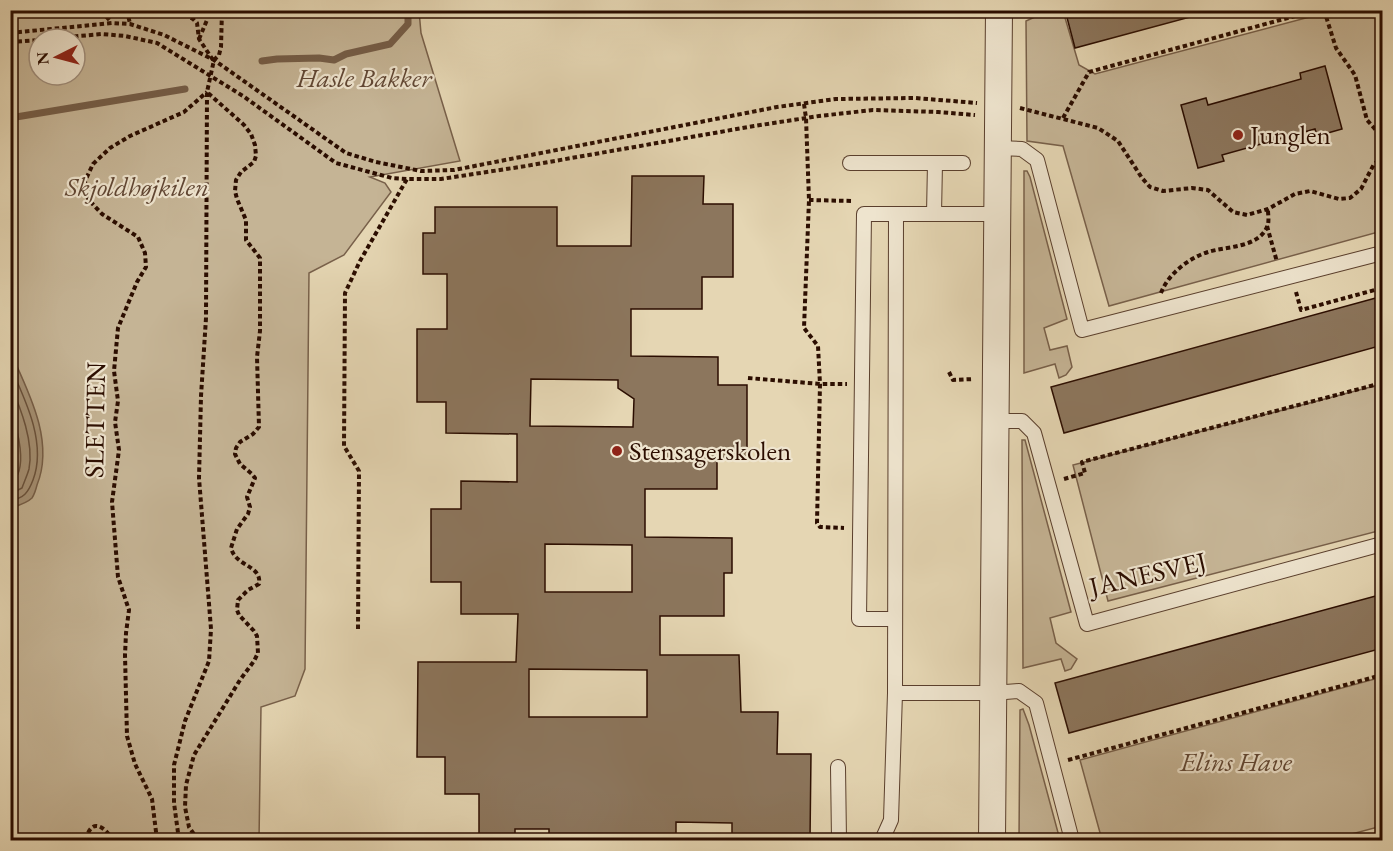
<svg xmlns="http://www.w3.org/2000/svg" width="1393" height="851" font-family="'EB Garamond',serif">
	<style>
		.green { fill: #c5b495; stroke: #78604a; stroke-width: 1.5; fill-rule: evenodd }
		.water { fill: #a69276; stroke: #755d47; stroke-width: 1.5 }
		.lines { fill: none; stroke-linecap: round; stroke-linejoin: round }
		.shore { stroke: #68503b; stroke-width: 1.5 }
		.stream { stroke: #755d47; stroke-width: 7 }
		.building { fill: #8c765d; stroke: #2b0d00; stroke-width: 1.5; fill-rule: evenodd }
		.lane-casing { stroke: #5a3f2d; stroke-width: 16 }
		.street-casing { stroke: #5a3f2d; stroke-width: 28 }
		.path { stroke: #2b0d00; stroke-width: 4; stroke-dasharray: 4.5 3; stroke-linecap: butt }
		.lane { stroke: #eee4ce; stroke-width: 14 }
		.street { stroke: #eee4ce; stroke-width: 26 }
		.poi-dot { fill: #8f2418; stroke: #eee4ce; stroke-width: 2 }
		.labels { text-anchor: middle; stroke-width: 4.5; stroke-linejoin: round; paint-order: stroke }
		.park-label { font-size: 27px; font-style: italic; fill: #614734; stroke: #eee4ce }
		.poi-label { font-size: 27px; fill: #2b0d00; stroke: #eee4ce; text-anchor: start }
		.street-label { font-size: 27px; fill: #2b0d00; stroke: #eee4ce }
	</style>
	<rect width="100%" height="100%" fill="#e5d6b3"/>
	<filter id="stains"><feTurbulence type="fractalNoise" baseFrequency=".00333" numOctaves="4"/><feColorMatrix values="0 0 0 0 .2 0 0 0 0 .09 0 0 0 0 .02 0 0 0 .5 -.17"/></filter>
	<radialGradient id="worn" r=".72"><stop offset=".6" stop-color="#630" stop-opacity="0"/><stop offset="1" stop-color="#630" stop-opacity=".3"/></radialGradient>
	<g class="green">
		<path d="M10,11h409l2,22 39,128 -90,16 15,6 6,9 -47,63 -35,18 -4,396 -10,27 -34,11 -2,133h-248zM39,39h36v36h-36z"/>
		<path d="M1048,11h15l16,54 16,9 237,-63h50v220l-273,75 -46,-160 -36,-5 -1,-120z"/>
		<path d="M1024,171h3l3,6 37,142 -23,9 6,22 17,-4 5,21 -6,8 -7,3 -4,-14 -31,9z"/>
		<path d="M1382,384v146l-274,71 -35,-136z"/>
		<path d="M1022,440h3l46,172 -21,6 6,25 21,16 -6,10 -6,2 -4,-12 -38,9z"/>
		<path d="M1382,677v149l-53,14h-227l-22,-80z"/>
		<path d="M1023,709l6,16 31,115h-41l1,-130z"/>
	</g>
	<path class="water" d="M10,351c18,40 45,90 27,134 -1,4 -3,10 -5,13 -5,5 -15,8 -21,10z"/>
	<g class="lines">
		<g class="shore">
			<path d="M10,366c15,33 37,77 23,114 -5,13 -9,18 -23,21"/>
			<path d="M10,384c11,25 24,58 19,85 -2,7 -5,13 -7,19l-12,6"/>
			<path d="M10,409c7,18 20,62 0,75"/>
		</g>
		<g class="stream">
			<path d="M262,61l15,-2 42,-1 15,2 12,-6 44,-10 18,-20v-14"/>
			<path d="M10,118l175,-29"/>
		</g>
	</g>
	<g class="building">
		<path d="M1065,10h129v6l-119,32z"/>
		<path d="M1325,66l17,63 -25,7 -2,-7 -93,26 2,6 -26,7 -17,-63 25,-7 2,7 93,-26 -1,-6z"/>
		<path d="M632,176h72l-1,28h30v73h-31v32h-71v47l87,1v28h29v74l-30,-1v31h-72v48l87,1v35h-8v43h-64v39h79l2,57h37l-1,42h34l-1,86h-78v-17l-56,-1v18h-127v-11h-34v11h-36v-46h-34v-37h-28l1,-95h98l2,-48h-57v-32h-30v-73h30v-28l56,1v-48l-71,-1v-31h-29v-73h30v-55h-24v-41h12v-26h122v39h74zM531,379l87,1v8l16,11 -1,28 -103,-1zM545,544l87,1v47h-87zM529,669l118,1v47h-118z"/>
		<path d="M1383,296v49l-319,88 -13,-46z"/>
		<path d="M1383,594v54l-314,85 -14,-50z"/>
	</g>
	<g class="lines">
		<g class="lane-casing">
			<g id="lane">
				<path d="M997,148l25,1 15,11 45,170 300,-77"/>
				<path d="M850,163h113"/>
				<path d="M934,214l1,-51"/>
				<path d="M997,214h-101l-1,479h98l26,-2 17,12 36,137"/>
				<path d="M996,421h26l12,12 53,191 295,-80"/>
				<path d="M895,619h-36l5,-405h32"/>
				<path d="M838,767l1,73"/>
				<path d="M882,840l9,-20 4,-127"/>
				<path d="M1377,840l5,-1"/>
			</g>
		</g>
		<g class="street-casing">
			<path id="street" d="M992,840l7,-830"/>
		</g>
		<g class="path">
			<path d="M103,10l2,5 6,7"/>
			<path d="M127,10l3,14"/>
			<path d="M178,10l15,9 4,4 2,16 14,21"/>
			<path d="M1324,10l12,38 19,27 12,45 15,17"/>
			<path d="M10,33l102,-10 18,1 34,11 50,25 132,93 30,9 45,9 33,-1 323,-63 59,-8 79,-1 62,5"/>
			<path d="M44,39l58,-5 23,2 32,7 86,53 93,67 56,15 15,1h34l85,-13 228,-40 65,-10 54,-6 65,2 37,3"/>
			<path d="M199,39l8,-19v-10"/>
			<path d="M10,42l29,-2"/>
			<path d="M804,104l2,14 3,82 -5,128 14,18 2,38 -3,139 3,4 24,1"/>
			<path d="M1020,108l78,20 20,13 24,37 8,9 13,4 29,-3 16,2 25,22 14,3 21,-6 27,-15 15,-3 29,8 11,-1 11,-9 13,-25 8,-6"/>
			<path d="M1063,118l26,-46 228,-62"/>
			<path d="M809,200l43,1"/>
			<path d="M1267,226l10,36"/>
			<path d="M1296,292l5,18 81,-22"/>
			<path d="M1161,293c7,-19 28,-35 47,-41 19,-6 53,-4 60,-28 1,-4 0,-10 0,-14"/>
			<path d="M949,372l4,8 21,-1"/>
			<path d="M748,378l72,6h27"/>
			<path d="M1064,479l21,-6 -3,-11 300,-79"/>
			<path d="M358,629l1,-158 -15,-25 1,-153 15,-32 47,-82"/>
			<path d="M1068,760l314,-85"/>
			<path d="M86,840c5,-23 18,-14 27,0"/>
			<path d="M157,840l-5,-41 -17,-35 -8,-28 -2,-81 1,-22 3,-23 -11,-33 -6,-75 7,-52 -4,-28 3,-21 -4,-30 4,-43 19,-46 9,-15 -1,-14 -7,-16 -36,-23 -14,-15 -3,-18 8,-17 17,-16 20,-12 54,-24 23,-20"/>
			<path d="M179,840l-5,-37v-38l11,-44 24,-60 2,-32 -12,-151 2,-82 5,-78 1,-226 7,-32 5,-5 2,-8 1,-37"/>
			<path d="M198,840l-9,-13 -4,-20 1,-22 8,-30 46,-75 14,-19 4,-8 -1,-17 -3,-5 -15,-16 -2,-5 1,-10 10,-10 11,-6c3,-19 -23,-17 -28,-36l6,-19 11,-15 2,-7 -3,-10 8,-19 -3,-4 -12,-10 -5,-10 1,-6 4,-6 13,-8 6,-7 -2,-70 3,-26v-73l-14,-18v-20l-9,-21 -2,-8 1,-11 5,-8 13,-10 2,-6 -1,-11 -4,-11 -7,-9 -37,-33"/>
		</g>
		<use href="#lane" class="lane"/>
		<use href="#street" class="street"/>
	</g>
	<g class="poi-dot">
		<circle cx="1238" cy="135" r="6"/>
		<circle cx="617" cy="451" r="6"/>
	</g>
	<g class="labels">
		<g class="park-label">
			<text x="364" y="87">Hasle Bakker</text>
			<text x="137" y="196">Skjoldhøjkilen</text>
			<text x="1236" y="771">Elins Have</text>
		</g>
		<g class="poi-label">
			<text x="1250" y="144">Junglen</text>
			<text x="629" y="460">Stensagerskolen</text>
		</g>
		<g class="street-label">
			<text transform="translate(95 420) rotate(-89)" y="9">SLETTEN</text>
			<text transform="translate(1148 574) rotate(-13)" y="9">JANESVEJ</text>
		</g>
	</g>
	<rect width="1393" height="851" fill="none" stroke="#e5d6b3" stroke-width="36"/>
	<rect x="12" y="12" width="1369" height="827" fill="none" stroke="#2b0d00" stroke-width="3"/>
	<rect x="18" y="18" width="1357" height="815" fill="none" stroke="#2b0d00" stroke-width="1.5"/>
	<g transform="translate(57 57) rotate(264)"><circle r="28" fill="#eee4ce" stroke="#a08e7c" stroke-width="1.5"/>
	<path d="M0-4.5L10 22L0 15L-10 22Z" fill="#8f2418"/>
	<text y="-9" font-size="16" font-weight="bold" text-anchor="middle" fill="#2b0d00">N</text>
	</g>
	<rect width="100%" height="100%" filter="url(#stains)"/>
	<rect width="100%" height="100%" fill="url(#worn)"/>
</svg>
